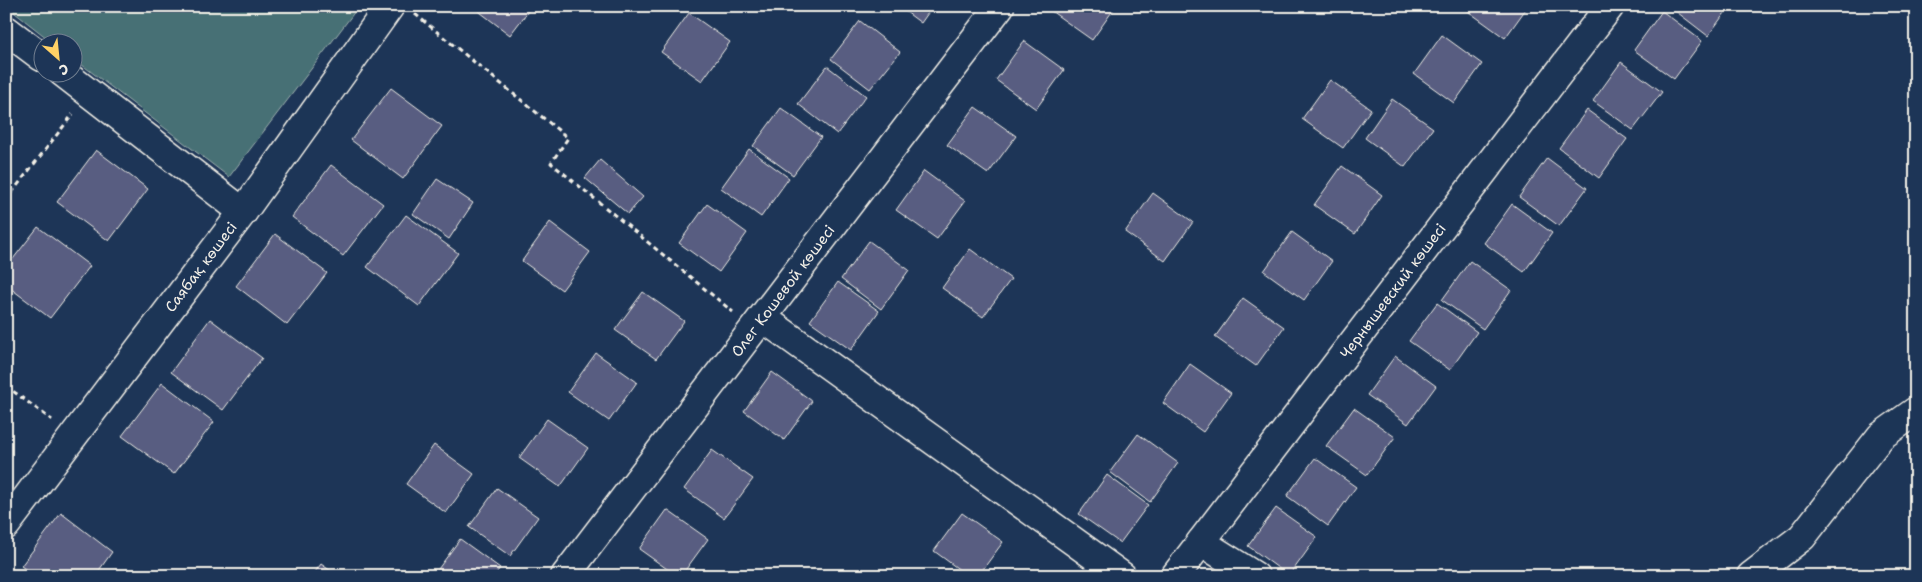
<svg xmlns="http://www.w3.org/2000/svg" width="1922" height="582" font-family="'Shantell Sans',sans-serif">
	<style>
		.green { fill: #477074; stroke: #9eb0ae }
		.building { fill: #585d81; stroke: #f4f1e8 }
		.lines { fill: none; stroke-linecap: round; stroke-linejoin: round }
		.minor-casing { stroke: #f4f1e8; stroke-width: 31 }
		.path { stroke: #f4f1e8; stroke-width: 3; stroke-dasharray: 5 4; stroke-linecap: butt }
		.minor { stroke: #1d3557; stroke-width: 28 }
		.labels { text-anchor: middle; stroke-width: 4.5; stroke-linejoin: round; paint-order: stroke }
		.street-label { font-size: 15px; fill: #f4f1e8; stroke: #1d3557 }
	</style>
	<rect width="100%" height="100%" fill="#1d3557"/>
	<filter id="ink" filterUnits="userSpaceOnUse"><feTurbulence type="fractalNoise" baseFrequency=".02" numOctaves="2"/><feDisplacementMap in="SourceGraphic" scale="10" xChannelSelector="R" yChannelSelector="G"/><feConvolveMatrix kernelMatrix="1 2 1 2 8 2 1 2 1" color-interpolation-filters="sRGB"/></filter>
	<g filter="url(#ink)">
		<path class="green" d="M6,6h353l-130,171 -156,-119 -1,-16h-20z"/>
		<g class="building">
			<path d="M472,6h60l-22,29z"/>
			<path d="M898,6h35l-12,17z"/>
			<path d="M1054,6h62l-24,34 -41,-29z"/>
			<path d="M1467,6h61l-23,32 -40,-29z"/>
			<path d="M1669,6h61l-22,30z"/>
			<path d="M1662,11l40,30 -28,38 -40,-29z"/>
			<path d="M689,13l41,29 -28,39 -41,-29z"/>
			<path d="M860,21l40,31 -30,37 -39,-30z"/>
			<path d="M1442,35l40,29 -28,39 -40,-29z"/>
			<path d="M1024,41l40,29 -28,39 -40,-29z"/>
			<path d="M1621,62l41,30 -29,38 -40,-29z"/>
			<path d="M827,66l39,30 -29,38 -39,-30z"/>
			<path d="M1330,80l41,29 -28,39 -41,-29z"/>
			<path d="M391,88l51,38 -39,53 -52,-39z"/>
			<path d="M1392,99l41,29 -28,39 -40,-29z"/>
			<path d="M975,107l41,29 -28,38 -41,-29z"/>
			<path d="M781,108l40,29 -28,38 -40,-29z"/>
			<path d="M1587,110l40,29 -28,39 -40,-30z"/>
			<path d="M749,149l40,29 -28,39 -40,-29z"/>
			<path d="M96,150l52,39 -39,52 -52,-39z"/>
			<path d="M1547,158l40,30 -28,38 -40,-29z"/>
			<path d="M600,160l43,37 -15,17 -43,-36z"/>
			<path d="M331,165l52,39 -40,52 -51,-39z"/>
			<path d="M1342,166l40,29 -27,39 -41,-29z"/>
			<path d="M924,171l41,30 -28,38 -41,-29z"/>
			<path d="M437,179l36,24 -24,36 -36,-25z"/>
			<path d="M1153,193l40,29 -28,39 -40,-29z"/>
			<path d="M707,204l40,29 -28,39 -40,-29z"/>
			<path d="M1512,204l40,29 -28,39 -40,-29z"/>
			<path d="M406,215l52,38 -39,53 -52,-39z"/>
			<path d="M550,222l40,30 -28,38 -40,-29z"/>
			<path d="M38,227l52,39 -40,52 -44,-33v-17z"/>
			<path d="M1292,232l40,29 -28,39 -40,-29z"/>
			<path d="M275,234l52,39 -40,52 -51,-39z"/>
			<path d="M869,241l40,29 -28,39 -40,-30z"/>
			<path d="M970,249l41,30 -28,38 -41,-29z"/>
			<path d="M1470,261l41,29 -28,39 -41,-29z"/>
			<path d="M838,282l41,29 -28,39 -41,-29z"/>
			<path d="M643,292l41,29 -28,38 -41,-29z"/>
			<path d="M1243,298l41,29 -28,39 -41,-29z"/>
			<path d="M1437,303l40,29 -27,38 -41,-29z"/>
			<path d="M210,319l52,39 -39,52 -52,-38z"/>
			<path d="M596,353l41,29 -28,39 -41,-29z"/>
			<path d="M1395,356l41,30 -28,38 -41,-29z"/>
			<path d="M1190,364l41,29 -28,39 -40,-29z"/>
			<path d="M772,372l40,29 -28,39 -40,-29z"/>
			<path d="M162,383l52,39 -40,52 -52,-38z"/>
			<path d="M1354,408l41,29 -28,38 -41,-29z"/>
			<path d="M547,419l41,29 -28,39 -41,-29z"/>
			<path d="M1138,434l40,29 -28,39 -40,-30z"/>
			<path d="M434,445l40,29 -28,39 -40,-29z"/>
			<path d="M712,450l41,29 -29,39 -40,-29z"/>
			<path d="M1315,458l41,29 -28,39 -41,-30z"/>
			<path d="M1107,475l41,30 -28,38 -41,-29z"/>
			<path d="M497,488l41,29 -28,39 -41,-29z"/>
			<path d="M1276,508l41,29 -28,39 -41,-30z"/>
			<path d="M667,510l41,29 -27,37h-4l-38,-27z"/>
			<path d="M61,513l51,39 -17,24h-60l-14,-10z"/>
			<path d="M962,513l41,29 -25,34h-10l-34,-25z"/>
			<path d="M460,539l40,29 -6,8h-61z"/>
			<path d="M321,564l17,12h-26z"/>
			<path d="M1039,570l7,6h-11z"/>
		</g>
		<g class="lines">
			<g class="minor-casing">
				<g id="minor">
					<path d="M6,30l36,27"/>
					<path d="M62,72l181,140"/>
					<path d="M763,318l359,258"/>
					<path d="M6,525l237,-313 147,-206"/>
					<path d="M1201,542l54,34"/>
					<path d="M565,576l435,-570"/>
					<path d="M1175,576l435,-570"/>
					<path d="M1751,576l51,-39 79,-101 35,-25"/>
				</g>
			</g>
			<g class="path">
				<path d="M415,14l153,124 -17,25 182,149"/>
				<path d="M6,200l67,-86"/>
				<path d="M6,386l46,34"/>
			</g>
			<use href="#minor" class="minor"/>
		</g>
	</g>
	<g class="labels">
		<g class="street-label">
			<text transform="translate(201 267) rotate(-53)" y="5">Саябақ көшесі</text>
			<text transform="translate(783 291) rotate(-53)" y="5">Олег Кошевой көшесі</text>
			<text transform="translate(1393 291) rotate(-53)" y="5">Чернышевский көшесі</text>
		</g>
	</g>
	<rect width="1922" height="582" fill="none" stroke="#1d3557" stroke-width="25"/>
	<rect x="12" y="12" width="1897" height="557" fill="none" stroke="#f4f1e8" stroke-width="2" filter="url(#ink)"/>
	<g transform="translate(58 58) rotate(153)"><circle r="24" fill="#1d3557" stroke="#738091"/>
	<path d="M0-4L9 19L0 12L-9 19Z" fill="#ffd166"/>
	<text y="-8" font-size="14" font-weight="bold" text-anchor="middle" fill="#f4f1e8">С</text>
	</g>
</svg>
